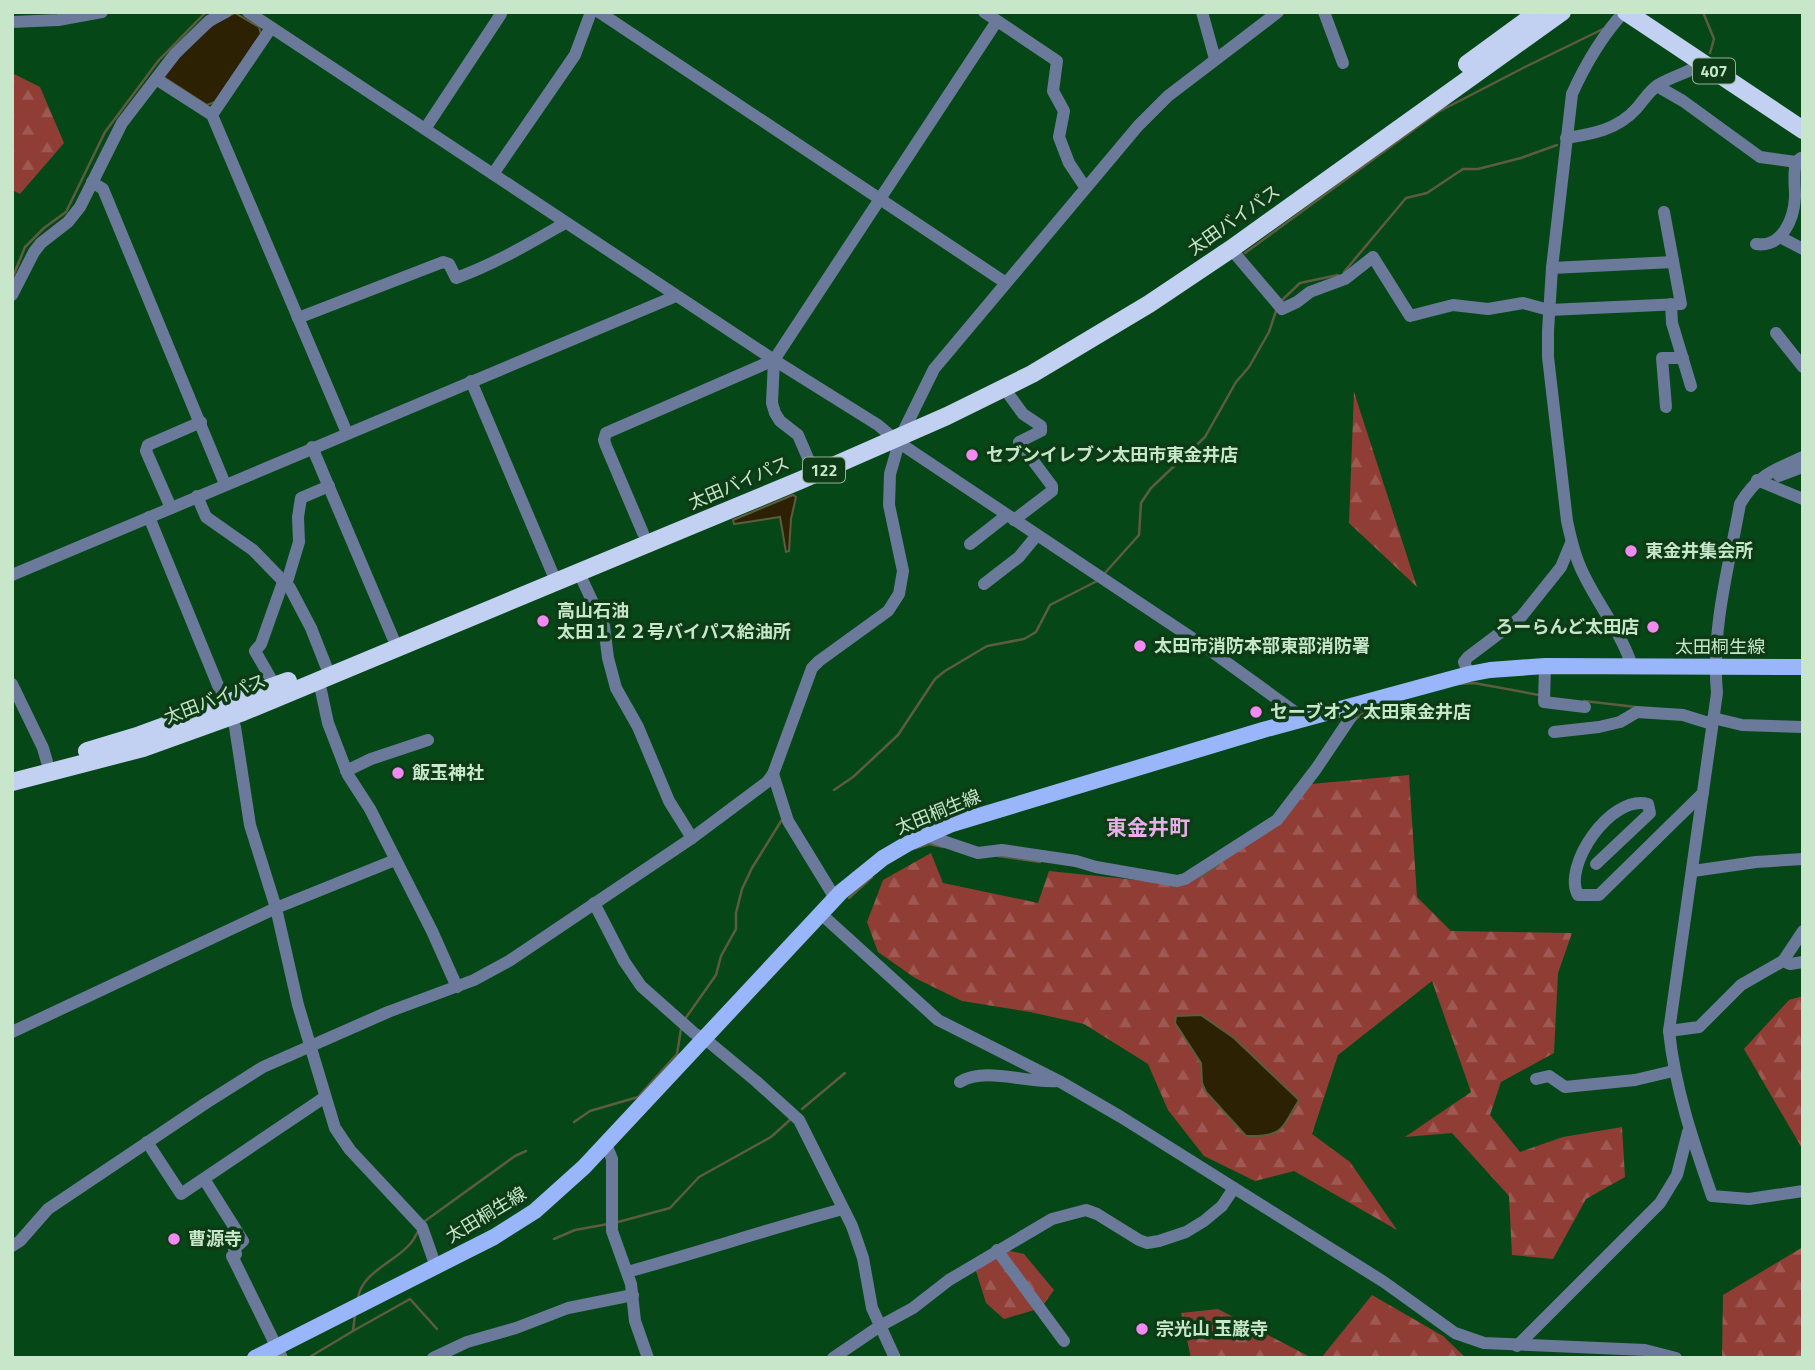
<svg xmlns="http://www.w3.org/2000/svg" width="1815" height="1370" font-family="'Titillium Web','Noto Sans JP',sans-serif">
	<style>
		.forest { fill: url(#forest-firs) }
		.water { fill: #2d2103; stroke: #5c5c3f; stroke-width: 2 }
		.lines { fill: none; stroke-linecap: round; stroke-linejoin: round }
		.stream { stroke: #5c5c3f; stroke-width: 2.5 }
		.minor { stroke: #6b799a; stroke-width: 12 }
		.major { stroke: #9ab6fa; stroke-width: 16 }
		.highway { stroke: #c2d0f1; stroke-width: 18 }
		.poi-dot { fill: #f28af3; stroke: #0d3b16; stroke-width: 2.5 }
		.labels { text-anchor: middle; stroke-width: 7; stroke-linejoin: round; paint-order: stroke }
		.shield { fill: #0d3b16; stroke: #90b394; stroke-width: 2 }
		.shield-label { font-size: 16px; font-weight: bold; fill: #c8e7ca }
		.street-label { font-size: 18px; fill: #c8e7ca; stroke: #0d3b16 }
		.poi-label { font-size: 18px; font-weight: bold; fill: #c8e7ca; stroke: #0d3b16; text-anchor: start }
		.quarter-label { font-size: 21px; font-weight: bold; fill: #e8aee7; stroke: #0d3b16 }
	</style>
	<defs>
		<pattern id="forest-firs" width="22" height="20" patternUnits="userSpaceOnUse" patternTransform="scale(1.75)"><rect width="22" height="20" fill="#903d36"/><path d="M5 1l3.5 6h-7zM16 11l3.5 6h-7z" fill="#9e5952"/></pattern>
	</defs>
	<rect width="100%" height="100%" fill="#064717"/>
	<g class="forest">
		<path d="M12,73l28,14 24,56 -44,51 -8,-4z"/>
		<path d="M1354,392l63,195 -68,-64z"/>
		<path d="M1409,775l8,122 34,34 121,2 -14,40 -4,80 -53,29 -11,33 30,37 43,-15 59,-10 3,50 -39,22 -33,60 -41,-4 -3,-59 -57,-63 -47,4 66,-45 -39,-111 -94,74 -26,79 38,28 47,68 -103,-59 -39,10 -51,-25 -36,-46 -20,-46 -64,-40 -54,-12 -68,-11 -47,-23 -37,-26 -11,-30 16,-42 48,-27 12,30 95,20 11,-32 136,14 95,-63 31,-38z"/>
		<path d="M1803,996v154l-59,-101 45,-49z"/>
		<path d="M1803,1247v111h-81l1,-63z"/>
		<path d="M1006,1250l18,4 30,36 -13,18 -37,11 -18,-16 -10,-32z"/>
		<path d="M1372,1295l71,41 23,22h-145z"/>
		<path d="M1218,1309l94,49h-121l-10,-45z"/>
	</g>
	<g class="water">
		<path d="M235,13l24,14 2,7 -46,68 -8,3 -45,-29c19,-24 44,-52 73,-63z"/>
		<path d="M793,495l3,2 -5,22 -2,32 -3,1 -6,-35 -46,7 -1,-4z"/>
		<path d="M1201,1015l33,23 65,62c-18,30 -16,37 -53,36l-40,-44 -4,-9 -1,-20 -26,-40 1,-7z"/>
	</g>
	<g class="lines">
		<g class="stream">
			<path d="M1703,12l11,27 -4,14"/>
			<path d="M1245,253l193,-141 87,-45 78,-38"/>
			<path d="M1344,272l62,-74 21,-5 36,-24h15l43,-11 36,-13"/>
			<path d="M12,279l13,-32 19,-19 22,-16 39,-80 54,-72 47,-48"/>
			<path d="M1280,302l20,-19 38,-8"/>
			<path d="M1104,574l35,-39 2,-32 10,-15 54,-51 31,-55 13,-15 20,-35 8,-24"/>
			<path d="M1459,684l15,-1 65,12"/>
			<path d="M1584,701l52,6"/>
			<path d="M1355,720l14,-12"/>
			<path d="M834,790l19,-13 45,-42 37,-56 10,-8 42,-25 37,-7 12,-7 14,-27 47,-24"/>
			<path d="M916,848l13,-4 14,3"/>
			<path d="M998,856l42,6"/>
			<path d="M1200,877l18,-12"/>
			<path d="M849,898l23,-21"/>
			<path d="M685,1019l31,-44 5,-19 15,-27v-16l6,-24 10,-21 31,-50"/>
			<path d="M802,1109l43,-36"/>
			<path d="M574,1122l16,-11 48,-14 39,-43 4,-25"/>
			<path d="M425,1221l90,-65 11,-5"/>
			<path d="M618,1222l52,-14 29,-31 72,-40 21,-19"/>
			<path d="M554,1239l21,-9 33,-6"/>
			<path d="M358,1298c4,-26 37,-36 52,-54 4,-4 6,-10 9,-14"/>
			<path d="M353,1331l57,-32 27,30"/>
			<path d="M308,1358l45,-27 2,-16"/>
		</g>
		<g class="minor">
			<path d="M248,12l526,348 104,65 20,17 306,204 98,71"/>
			<path d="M599,12l407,271"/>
			<path d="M984,12l73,49 -4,30 11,20 -5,26 10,26 16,24"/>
			<path d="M1202,12l13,47"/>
			<path d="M1324,12l19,51"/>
			<path d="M1624,12c-21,23 -39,53 -52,82l-20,174 -4,63v26l19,164c4,18 8,36 16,52 15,32 38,59 49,93"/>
			<path d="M12,22l46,-2 44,-8"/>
			<path d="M156,79l56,36 135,318"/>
			<path d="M1657,86l26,15 77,56 36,5"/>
			<path d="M212,115l59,-87"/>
			<path d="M425,129l76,-115"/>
			<path d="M1566,138c26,-4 51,-8 70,-29 8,-9 12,-17 22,-24 14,-9 31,-12 45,-22"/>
			<path d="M493,174l82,-119 16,-43"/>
			<path d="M92,182l11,7 122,295"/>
			<path d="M1780,237l23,12"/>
			<path d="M1756,244c26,4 38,-25 39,-47 0,-12 -2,-23 1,-35l5,-4"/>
			<path d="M1231,249l51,60 15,-7 13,-10 35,-13 28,-22 37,59 43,-11 35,4 35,-6 26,7 132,-6 -17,-92"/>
			<path d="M1552,268l121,-6"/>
			<path d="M12,295l22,-43 7,-9 27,-21 12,-15 42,-84 53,-69 34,-33 17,-9"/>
			<path d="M1671,304l1,19 19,63"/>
			<path d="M298,318l145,-56 6,2 7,14c39,-14 74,-35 109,-55"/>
			<path d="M1776,333l27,34"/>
			<path d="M471,381l81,191"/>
			<path d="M1004,388l19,26 18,12v5l-22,11 33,44v5l-38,29"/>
			<path d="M1666,407l-4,-49h21"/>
			<path d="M312,447l81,191"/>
			<path d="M1803,457c-29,13 -47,19 -63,47 -11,62 -29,125 -23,189l-48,338c6,58 24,110 43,165l37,3 54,-8"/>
			<path d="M810,463l-12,-28 -18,-14 -5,-8 -3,-10 2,-43 223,-339"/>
			<path d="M1779,476l24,-9"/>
			<path d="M1757,480l46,19"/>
			<path d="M197,496l9,21 47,33 37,38 21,40 15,38"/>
			<path d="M171,508l-25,-57 2,-6 53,-23"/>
			<path d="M149,517l86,210 15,98 26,83 22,97 37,123 15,22 72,77 14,40"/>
			<path d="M643,533l-37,-87 -2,-6 2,-7 168,-73"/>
			<path d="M970,544l37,-29"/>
			<path d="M579,573l25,53 4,32 8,30 22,39 31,74 23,37"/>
			<path d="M12,575l664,-279"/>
			<path d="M984,584l35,-27 18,-22"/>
			<path d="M286,585l13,-43 -1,-25 3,-19 28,-12"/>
			<path d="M1545,666l-1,36 41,5"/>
			<path d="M1469,674l-5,-12 4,-5 53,-40 40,-50 10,-24"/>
			<path d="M319,681l9,42 20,52 22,34 62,122 25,56"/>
			<path d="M12,684l31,64 4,14"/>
			<path d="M275,686l-20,-35 6,-7 22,-62"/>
			<path d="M1713,718l29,7 61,2"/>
			<path d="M1554,732l45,-5 21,-5 17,-10 46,3 29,9"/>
			<path d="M346,771l25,-12 57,-19"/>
			<path d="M773,774l15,47 47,77"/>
			<path d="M925,835l53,18 24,-3 74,11 20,6 81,14 8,-2 92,-59 39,-51 35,-52 6,-14"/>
			<path d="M1596,864l54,-51 -2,-9c-38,-10 -86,63 -70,91h21l104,-102"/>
			<path d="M1693,871l63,-9 47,-3"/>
			<path d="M594,903l30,58 17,25 53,47 16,10 47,39 42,38 53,106 11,32 9,50 23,50"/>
			<path d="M820,913l118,107 121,61 62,36 263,165 71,51 29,10 161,7 31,8"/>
			<path d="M1783,961l20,-30"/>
			<path d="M1669,1031l30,-4 42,-42 42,-24 7,3 13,-2"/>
			<path d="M12,1032l264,-124 119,-48"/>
			<path d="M1536,1079l13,-3 16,11 70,-7 38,-9"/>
			<path d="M960,1082c25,-16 68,2 98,-1"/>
			<path d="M147,1142l34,52 144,-97"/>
			<path d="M606,1144l6,15v72l19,53 4,37 13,37"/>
			<path d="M204,1179l39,62 -9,8 2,5 -4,2 50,102"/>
			<path d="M12,1246l8,-5 28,-32 158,-106 57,-36 125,-55 86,-32 35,-19 183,-123 75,-56 6,-8 39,-106 7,-7 69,-50 11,-17 4,-23 -14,-66 1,-31 11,-38 33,-67 204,-243 30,-30 110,-84"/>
			<path d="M997,1250l67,91"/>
			<path d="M627,1272c73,-20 144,-44 216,-63"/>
			<path d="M1517,1346l143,-143 17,-28 11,-43"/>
			<path d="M433,1358l34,-16 49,-14 52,-20 65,-13"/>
			<path d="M833,1358l47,-32 33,-18 36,-28 103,-61 34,-9 11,4 42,26 8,3 12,-2 27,-9 18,-11 18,-15 12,-18"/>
		</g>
		<path class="major" d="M255,1358l239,-121 41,-26 49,-44 257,-275 42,-34 24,-14 45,-20 311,-94 206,-56 21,-4 55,-4 258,1"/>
		<g class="highway">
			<path d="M1626,12l177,118"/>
			<path d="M1467,64l71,-52"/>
			<path d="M87,751l53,-16 148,-54"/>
			<path d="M12,782l131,-34 100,-36 558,-232 146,-64 85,-42 117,-70 82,-55 331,-237"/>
		</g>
	</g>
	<g class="poi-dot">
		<circle cx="972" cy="455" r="7"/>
		<circle cx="1631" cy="551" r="7"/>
		<circle cx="543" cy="621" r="7"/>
		<circle cx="1653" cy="627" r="7"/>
		<circle cx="1140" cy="646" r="7"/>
		<circle cx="1256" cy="712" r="7"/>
		<circle cx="398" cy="773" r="7"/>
		<circle cx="174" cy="1239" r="7"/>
		<circle cx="1142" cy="1329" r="7"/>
	</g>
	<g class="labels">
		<g class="shield">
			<rect x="1693" y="58.5" width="42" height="25" rx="5"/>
			<rect x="803" y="457.5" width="42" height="25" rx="5"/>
		</g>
		<g class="shield-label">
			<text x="1714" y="77">407</text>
			<text x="824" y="476">122</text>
		</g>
		<g class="street-label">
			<text transform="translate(1234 220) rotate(-35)" y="6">太田バイパス</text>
			<text transform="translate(739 483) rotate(-23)" y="6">太田バイパス</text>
			<text x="1720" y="653">太田桐生線</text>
			<text transform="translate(215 699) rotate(-21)" y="6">太田バイパス</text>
			<text transform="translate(938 812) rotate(-22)" y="6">太田桐生線</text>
			<text transform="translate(486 1215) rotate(-31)" y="6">太田桐生線</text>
		</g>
		<g class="poi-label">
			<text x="986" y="461">セブンイレブン太田市東金井店</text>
			<text x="1645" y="557">東金井集会所</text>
			<text x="557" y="617">高山石油<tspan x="557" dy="21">太田１２２号バイパス給油所</tspan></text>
			<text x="1639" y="633" text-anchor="end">ろーらんど太田店</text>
			<text x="1154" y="652">太田市消防本部東部消防署</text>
			<text x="1270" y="718">セーブオン 太田東金井店</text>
			<text x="412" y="779">飯玉神社</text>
			<text x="188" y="1245">曹源寺</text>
			<text x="1156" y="1335">宗光山 玉巌寺</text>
		</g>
		<g class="quarter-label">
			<text x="1148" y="835">東金井町</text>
		</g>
	</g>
	<rect width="1815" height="1370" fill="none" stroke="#c8e7ca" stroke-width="28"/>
</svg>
